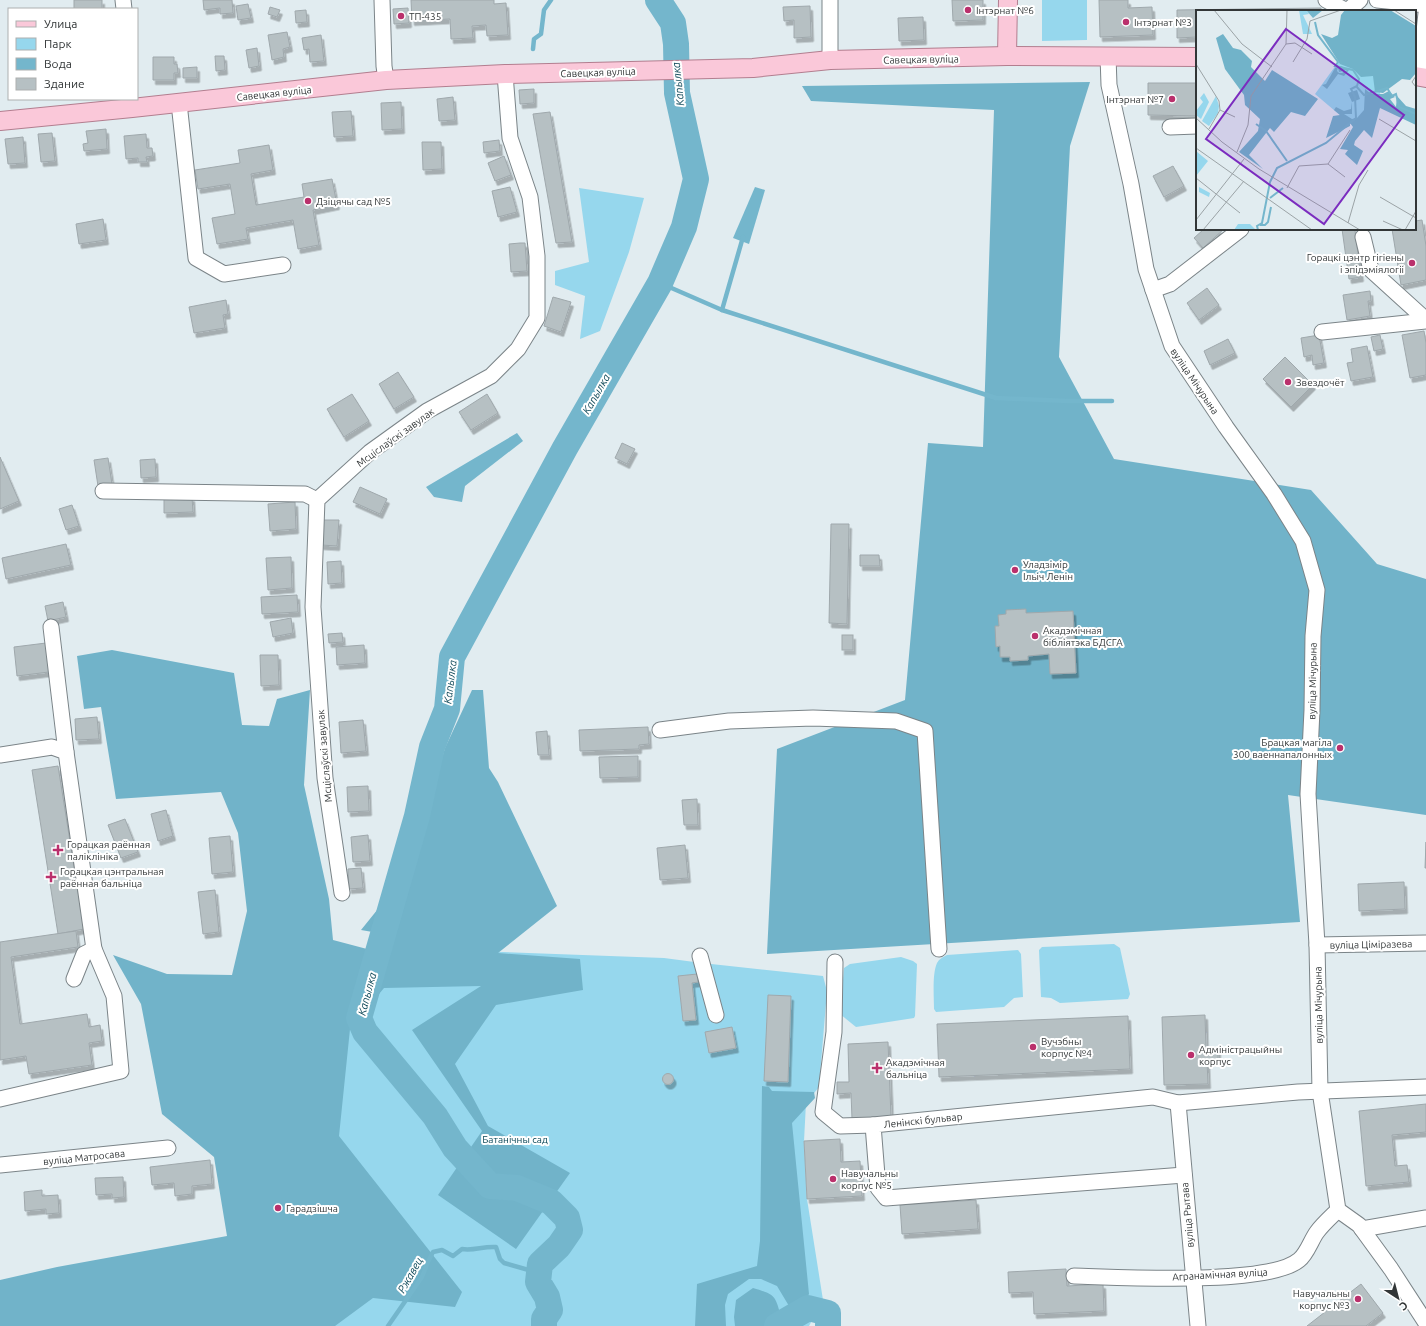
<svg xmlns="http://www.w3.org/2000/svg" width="1426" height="1326" font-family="Ubuntu,sans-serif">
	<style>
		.green { fill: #96d7ed }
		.forest { fill: #71b3c9 }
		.water { fill: #74b6cc }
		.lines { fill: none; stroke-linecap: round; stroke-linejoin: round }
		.stream { stroke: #74b6cc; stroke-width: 4.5 }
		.river { stroke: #74b6cc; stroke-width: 26 }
		.building { fill: #b6c0c3; stroke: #9fa8ac; filter: url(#shadow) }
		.minor-casing { stroke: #7b8488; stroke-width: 17 }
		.major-casing { stroke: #b27e8f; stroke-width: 20 }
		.minor { stroke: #fff; stroke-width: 15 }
		.major { stroke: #fac8d9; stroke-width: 18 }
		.poi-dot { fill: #ba306c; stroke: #fff; stroke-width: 1.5 }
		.labels { text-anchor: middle; stroke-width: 4; stroke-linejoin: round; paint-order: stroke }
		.poi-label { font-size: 10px; fill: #323637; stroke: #fff; text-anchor: start }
		.street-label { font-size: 10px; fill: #323637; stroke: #fff }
		.park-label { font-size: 10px; fill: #094555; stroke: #fff }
		.water-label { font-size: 11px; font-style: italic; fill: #0e4858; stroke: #fff }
		.inset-river { fill: none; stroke: #74b6cc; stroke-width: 2 }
		.inset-road { fill: none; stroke: #9ba3a6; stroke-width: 1 }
		.view { fill: #7b2cbf; fill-opacity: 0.15; stroke: #7b2cbf; stroke-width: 2 }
		.inset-edge { fill: none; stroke: #323637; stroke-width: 2 }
	</style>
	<defs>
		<filter id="shadow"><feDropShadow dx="2.5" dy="4.5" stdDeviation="0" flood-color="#0004"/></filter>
	</defs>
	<rect width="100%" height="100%" fill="#e1ecf0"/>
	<g class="green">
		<path d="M1042,0h45v40l-45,1z"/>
		<path d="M579,188l65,10 -15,54 -29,79 -20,8 5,-43 -30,-11v-14l34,-9z"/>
		<path d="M1114,944l6,4 10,46 -2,5 -68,4 -9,-5 -10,-1 -2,-47 3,-3z"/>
		<path d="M397,948l267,10 38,5 121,13 4,15 -8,96 -13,16 -2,38 3,58 16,101 -14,26h-504l31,-316z"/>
		<path d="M1018,950l3,4 2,43 -9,1 -10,9 -68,5 -2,-3c0,-12 -2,-35 3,-46 2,-4 6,-6 10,-8z"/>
		<path d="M901,957l12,4 4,3 -2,52 -1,2 -58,9 -16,-13 4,-46 6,-4z"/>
	</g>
	<g class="forest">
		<path d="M1090,82l-20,64 -11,211 55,102 197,31 66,74 49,15v236l-138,-20 12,127 -533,32 10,-205 128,-49 23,-257 55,4 11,-337 -183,-9 -9,-15z"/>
		<path d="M112,650l122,23 8,52 27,1 8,-27 33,-9 -6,95 25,114 4,41 34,9 19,2 4,-16 -29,-5 46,-57 38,-125 27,-58h11l6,78 9,14 59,124 -59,47 82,6 3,31 -87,15 -41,59 33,62 82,47 -54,76 -78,-54 44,-64 -70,-101 69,-44 -97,2 -34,41 -11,107 123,156 -7,15 -82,-9 -38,28h-335v-46l57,-13 170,-31 -13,-79 -52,-43 -21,-110 -28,-49 54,19 65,1 15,-64 -9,-78 -17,-41 -105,7 -15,-92 -17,2 -7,-53z"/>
		<path d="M762,1086l7,1 3,4 42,1 1,6 -23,25 17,171 -14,22 -18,-30 -16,-7h-12l-21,15 -3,11 1,21h-31l2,-42 60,-18 3,-25z"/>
		<path d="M753,1288c24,7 22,8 29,32l9,5v1h-56l-1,-9 2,-17z"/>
	</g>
	<g class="water">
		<path d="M755,187l10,3 -16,54 -16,-6z"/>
		<path d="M517,433l6,8 -58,45 -3,16 -28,-5 -8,-10z"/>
	</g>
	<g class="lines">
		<g class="stream">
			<path d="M533,49l1,-10 7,-5 3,-24 7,-10"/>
			<path d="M660,283l62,27 274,88 72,3h44"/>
			<path d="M722,310l21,-73"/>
			<path d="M388,1326l34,-49 6,-15 5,-10 9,-2 11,6 9,-7c12,2 21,-3 34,-2l4,12 4,4 35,10"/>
		</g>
		<g class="river">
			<path d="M544,1326v-7l6,-9 -3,-13 -9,-15 2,-18 19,-18 11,-16 -3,-12 -16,-16 -34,-14 -27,-2 -35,-38 -20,-32 -70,-84 -6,-14 58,-202 15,-69 15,-38 5,-52 113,-209 95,-165 24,-56 12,-48 -19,-86 -1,-49 -3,-21 -15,-23"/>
			<path d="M777,1326l31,-18 20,5v13"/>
		</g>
	</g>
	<g class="building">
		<rect x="74" y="0" width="28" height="9"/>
		<path d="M203,0h29l1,13 -13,1v-6l-16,2z"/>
		<path d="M411,0h83v4l12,-1 2,32 -21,1 -1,-11 -14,1 1,12 -22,1 -1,-20 -38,2z"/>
		<path d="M952,0h31v20l-30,1z"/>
		<path d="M1099,0h29v8l24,-1 1,28 -53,2z"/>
		<path d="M248,4l3,14 -13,2 -2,-14z"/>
		<path d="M810,6l1,31 -17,1v-18l-10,1 -1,-14z"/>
		<path d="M270,7l10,3 -3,7 -9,-3z"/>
		<path d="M408,8l1,15 -15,1 -1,-15z"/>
		<path d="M1321,8v3h-124v26l-20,1v-28z"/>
		<path d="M306,10l1,12 -11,1 -1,-12z"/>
		<path d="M923,17l1,23 -25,1 -1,-23z"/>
		<path d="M287,32l3,15 -7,2 1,8 -12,3 -4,-25z"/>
		<path d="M321,35l3,26 -14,1 -1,-13 -5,1 -2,-12z"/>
		<path d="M257,48l2,18 -10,2 -3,-18z"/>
		<path d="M215,56h9l1,14 -9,1z"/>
		<path d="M153,57h21v7h3l1,9h-4v7h-21z"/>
		<path d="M197,67v11h-14v-10z"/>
		<path d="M1148,83h49v33l-49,-1z"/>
		<path d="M534,89v14l-14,1 -1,-14z"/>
		<path d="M453,97l2,23 -16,1 -2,-22z"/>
		<path d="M401,102l1,27 -20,1 -1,-27z"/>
		<path d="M351,111l2,25 -19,1 -2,-25z"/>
		<path d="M550,112l22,130 -16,1 -23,-129z"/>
		<path d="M106,129l1,20 -23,2 -1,-7 5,-1 -2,-12z"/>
		<path d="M52,133l3,28 -14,1 -3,-28z"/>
		<path d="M146,134l1,14h5l1,8 -7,1 1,5h-9v-4l-12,1 -2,-23z"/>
		<path d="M23,137l2,26 -17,1 -3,-25z"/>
		<path d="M499,140l1,11 -16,2 -1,-11z"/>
		<path d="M422,142h19l1,27 -19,1z"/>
		<path d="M269,145l4,25 -22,4 5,31 48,-8 -2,-13 30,-5 5,26 -24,5 6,35 -21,4 -5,-29 -47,8 2,11 -31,5 -5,-26 23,-4 -5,-30 -32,5 -3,-19 45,-7 -2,-13z"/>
		<path d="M504,156l7,19 -16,6 -7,-18z"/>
		<path d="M1173,166l11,20 -20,11 -11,-21z"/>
		<path d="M510,187l7,25 -19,5 -6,-26z"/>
		<path d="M103,219l3,21 -27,4 -3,-20z"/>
		<path d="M1422,220l4,26v34l-25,5 -9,-56h23v-8z"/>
		<path d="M1204,229h20l-21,19 -9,-10z"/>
		<path d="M1342,229h20v1l-7,1 6,46 -12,2z"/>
		<path d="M520,243h5l2,28 -16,1 -2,-28z"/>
		<path d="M1207,288l12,17 -20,15 -12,-17z"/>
		<path d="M1370,291l1,10h-3l2,15 -23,4 -4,-25z"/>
		<path d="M553,297l18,5 -10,30 -17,-6z"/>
		<path d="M226,300l2,14 -5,1 2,13 -31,5 -5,-26z"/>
		<path d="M1424,331l2,12v32l-16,3 -8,-43z"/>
		<path d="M1319,335l5,28 -11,2 -1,-10 -8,2 -3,-19z"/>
		<path d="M1380,335l3,14 -9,2 -3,-14z"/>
		<path d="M1228,339l7,14 -25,12 -6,-14z"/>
		<path d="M1367,346l6,31 -22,4 -4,-18 6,-1 -2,-13z"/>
		<path d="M1285,357l28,28 -22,22 -28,-28z"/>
		<path d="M398,372l16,25 -20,12 -15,-25z"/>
		<path d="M352,394l17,27 -25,16 -17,-28z"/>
		<path d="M487,394l11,19 -27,17 -12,-18z"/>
		<path d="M622,443l13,6 -8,15 -12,-6z"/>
		<path d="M0,457l19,44 -19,8z"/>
		<path d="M108,458l4,26 -14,2 -4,-26z"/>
		<path d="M155,459l1,18 -15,1 -1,-18z"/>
		<path d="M360,487l27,12 -7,15 -27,-12z"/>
		<path d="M192,497l1,15 -29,1v-15z"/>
		<path d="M295,502l1,27 -26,2 -2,-27z"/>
		<path d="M72,505l7,21 -13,4 -7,-21z"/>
		<path d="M323,520h16l-2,26 -16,-1z"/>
		<path d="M831,524h18l-2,100 -18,-1z"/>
		<path d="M66,544l5,21 -65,14 -4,-21z"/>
		<path d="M860,555h19l1,11h-20z"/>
		<path d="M291,557l1,31 -24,2 -2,-32z"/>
		<path d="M341,561l1,22 -14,1 -1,-22z"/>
		<path d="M297,595l1,17 -36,2 -1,-17z"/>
		<path d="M63,602l3,15 -18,4 -3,-15z"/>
		<path d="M1026,609v4l47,-2 3,62 -26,1 -1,-20 -21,2v4l-18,1v-4h-10v-11l-4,1 -1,-21h4l-1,-11 8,-1v-4z"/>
		<path d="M291,618l2,15 -20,4 -3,-15z"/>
		<path d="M342,633l1,9 -14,1 -1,-9z"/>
		<rect x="842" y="635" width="11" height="15"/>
		<path d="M46,643l3,29 -32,4 -3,-29z"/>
		<path d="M364,645l1,18 -28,2 -1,-18z"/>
		<path d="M260,655h18l1,30 -18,1z"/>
		<path d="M97,717l2,22 -23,1 -1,-21z"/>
		<path d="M363,720l3,31 -25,2 -2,-31z"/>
		<path d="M648,727l1,17 -10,1v4l-59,2 -1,-21z"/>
		<path d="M547,731l2,24h-11l-2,-23z"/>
		<path d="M638,756v21l-38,1 -1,-21z"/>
		<path d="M58,766l26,163 -26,5 -26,-164z"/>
		<path d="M368,786l1,25 -21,1 -1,-25z"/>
		<path d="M697,799l1,26h-14l-2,-25z"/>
		<path d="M166,810l7,26 -15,5 -7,-27z"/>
		<path d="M125,819l13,33 -17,6 -13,-33z"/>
		<path d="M368,835l2,26 -17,1 -2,-25z"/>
		<path d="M230,836l3,36 -21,2 -3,-36z"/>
		<path d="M1426,842v26h-1z"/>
		<path d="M685,845l3,33 -28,2 -3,-32z"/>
		<path d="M361,868l2,20 -14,1 -1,-20z"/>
		<path d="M1404,882l1,27 -46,2 -1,-27z"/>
		<path d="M215,890l4,42 -16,2 -5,-42z"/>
		<path d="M76,931l2,16 -67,10 9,67 67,-10 2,13 11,-2 2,16 -13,2 3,22 -63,9 -3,-18 -26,4v-118z"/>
		<path d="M697,974l1,8 -6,1 4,37 -13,1 -5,-45z"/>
		<path d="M768,995l23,1 -3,86 -24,-1z"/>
		<path d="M1205,1015l1,34h12v12h-11l1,23 -44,1 -2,-68z"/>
		<path d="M1128,1016l2,53 -191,8 -2,-53z"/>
		<path d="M732,1027l4,21 -27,5 -4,-21z"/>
		<path d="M888,1042l3,75 -39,2 -1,-26 -14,1v-12h12l-1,-38z"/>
		<circle cx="668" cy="1079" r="5.5"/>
		<path d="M1426,1104v28l-34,3 3,31 12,-1 2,17 -43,4 -7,-75z"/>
		<path d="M840,1139l1,23 19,-1 2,35 -55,3 -3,-58z"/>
		<path d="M210,1160l2,24 -20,2v8l-17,2 -1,-13 -22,2 -2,-18z"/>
		<path d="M123,1177l1,20 -12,1v-4l-16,1 -1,-17z"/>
		<path d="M42,1190v6l16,-1 1,18 -13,1v-5l-21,2 -1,-19z"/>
		<path d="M976,1200l2,29 -76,5 -2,-29z"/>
		<path d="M1066,1269l1,17 36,-2 1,27 -70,3 -1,-22 -24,1 -1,-21z"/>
		<path d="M1361,1284l22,29 -17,13h-59z"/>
	</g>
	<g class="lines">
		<g class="minor-casing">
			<g id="minor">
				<path d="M123,0l1,9"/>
				<path d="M382,0l2,66 2,14"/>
				<path d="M830,0v60"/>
				<path d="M1326,0l21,11"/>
				<path d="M1377,0l49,5"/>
				<path d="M1347,11l13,-11"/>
				<path d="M1108,56l1,29 22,99 15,85 26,77 54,81 48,67 29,47 14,49 -4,46 -1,74 -4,84 9,151 3,146 18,119 21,15 32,44 35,54"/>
				<path d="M1419,77l7,-64"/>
				<path d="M179,103l17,155 28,16 59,-9"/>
				<path d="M1170,127l27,-1"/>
				<path d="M1363,237l8,33 55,50"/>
				<path d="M1153,290l17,-6 71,-55"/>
				<path d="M1322,332l104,-11"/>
				<path d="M103,491l202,3 12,6"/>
				<path d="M51,627l15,125"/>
				<path d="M660,730l69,-9 84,-3 83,3 29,10 14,218"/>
				<path d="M0,755l52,-8 14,5 28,197"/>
				<path d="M342,893l-17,-115 -12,-171 4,-107 53,-48 57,-41 64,-35 27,-27 19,-31v-62l-7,-59 -20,-59 -5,-64"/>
				<path d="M1317,945l109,-2"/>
				<path d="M700,956l16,59"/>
				<path d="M835,962l-1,70 -11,80 17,14 33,-1"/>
				<path d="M0,1099l121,-28 -7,-75 -20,-47 -10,5 -10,25"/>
				<path d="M1178,1103l20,223"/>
				<path d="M0,1165l168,-17"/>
				<path d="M1184,1175l-298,23 -8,-10 -5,-63 280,-28 25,6 120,-11 128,-5"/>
				<path d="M1362,1229l64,-11"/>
				<path d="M1074,1276c45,1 194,10 225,-16 8,-6 12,-20 18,-28 6,-8 14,-15 21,-22"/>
			</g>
		</g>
		<g class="major-casing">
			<g id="major">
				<path d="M1007,56l1,-56"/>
				<path d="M1415,76l11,2"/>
				<path d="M0,121l132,-13 254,-28 119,-6 248,-6 77,-8 177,-4 190,1"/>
			</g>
		</g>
		<use href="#minor" class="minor"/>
		<use href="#major" class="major"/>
	</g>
	<g class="poi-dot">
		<circle cx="968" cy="10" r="4"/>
		<circle cx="401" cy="16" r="4"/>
		<circle cx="1126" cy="22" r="4"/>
		<circle cx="1172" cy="99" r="4"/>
		<circle cx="308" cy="201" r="4"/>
		<circle cx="1412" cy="263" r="4"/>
		<circle cx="1288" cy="382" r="4"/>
		<circle cx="1015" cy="570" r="4"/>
		<circle cx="1035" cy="636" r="4"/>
		<circle cx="1340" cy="748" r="4"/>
		<path d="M56 844h4v4h4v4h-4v4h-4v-4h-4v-4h4z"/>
		<path d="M49 871h4v4h4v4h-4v4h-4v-4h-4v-4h4z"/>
		<circle cx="1033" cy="1047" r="4"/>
		<circle cx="1191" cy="1055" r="4"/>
		<path d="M875 1062h4v4h4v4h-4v4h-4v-4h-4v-4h4z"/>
		<circle cx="833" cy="1179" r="4"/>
		<circle cx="278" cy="1208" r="4"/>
		<circle cx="1358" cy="1299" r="4"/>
	</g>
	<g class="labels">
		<g class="poi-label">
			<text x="976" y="14">Інтэрнат №6</text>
			<text x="409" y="20">ТП-435</text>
			<text x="1134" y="26">Інтэрнат №3</text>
			<text x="1164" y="103" text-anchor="end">Інтэрнат №7</text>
			<text x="316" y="205">Дзіцячы сад №5</text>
			<text x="1404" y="261" text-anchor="end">Горацкі цэнтр гігіены<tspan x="1404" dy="12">і эпідэміялогіі</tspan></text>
			<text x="1296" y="386">Звездочёт</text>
			<text x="1023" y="568">Уладзімір<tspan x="1023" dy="12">Ільіч Ленін</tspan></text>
			<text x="1043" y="634">Акадэмічная<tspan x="1043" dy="12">бібліятэка БДСГА</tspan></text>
			<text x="1332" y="746" text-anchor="end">Брацкая магіла<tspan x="1332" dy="12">300 ваеннапалонных</tspan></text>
			<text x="67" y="848">Горацкая раённая<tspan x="67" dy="12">паліклініка</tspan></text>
			<text x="60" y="875">Горацкая цэнтральная<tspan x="60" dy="12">раённая бальніца</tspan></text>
			<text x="1041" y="1045">Вучэбны<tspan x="1041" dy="12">корпус №4</tspan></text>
			<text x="1199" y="1053">Адміністрацыйны<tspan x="1199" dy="12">корпус</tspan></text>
			<text x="886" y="1066">Акадэмічная<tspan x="886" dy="12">бальніца</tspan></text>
			<text x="841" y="1177">Навучальны<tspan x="841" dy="12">корпус №5</tspan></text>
			<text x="286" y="1212">Гарадзішча</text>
			<text x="1350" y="1297" text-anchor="end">Навучальны<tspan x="1350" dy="12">корпус №3</tspan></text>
		</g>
		<g class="street-label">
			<text transform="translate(921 59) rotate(-1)" y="4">Савецкая вуліца</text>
			<text transform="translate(598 72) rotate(-2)" y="4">Савецкая вуліца</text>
			<text transform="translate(274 93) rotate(-6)" y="4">Савецкая вуліца</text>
			<text transform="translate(1195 381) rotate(56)" y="4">вуліца Мічурына</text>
			<text transform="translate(395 437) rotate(-36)" y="4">Мсціслаўскі завулак</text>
			<text transform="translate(1312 681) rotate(-89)" y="4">вуліца Мічурына</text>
			<text transform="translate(324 756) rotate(-95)" y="4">Мсціслаўскі завулак</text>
			<text transform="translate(1371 944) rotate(-1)" y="4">вуліца Ціміразева</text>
			<text transform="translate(1318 1005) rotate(-91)" y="4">вуліца Мічурына</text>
			<text transform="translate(923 1120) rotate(-6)" y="4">Ленінскі бульвар</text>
			<text transform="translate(84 1157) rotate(-6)" y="4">вуліца Матросава</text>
			<text transform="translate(1187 1215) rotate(-95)" y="4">вуліца Рытава</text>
			<text transform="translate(1220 1274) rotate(-3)" y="4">Агранамічная вуліца</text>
		</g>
		<g class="park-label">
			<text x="515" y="1143">Батанічны сад</text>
		</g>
		<g class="water-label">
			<text transform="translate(678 84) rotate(-96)" y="4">Капылка</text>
			<text transform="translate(596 394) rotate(-60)" y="4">Капылка</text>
			<text transform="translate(450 682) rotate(-83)" y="4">Капылка</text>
			<text transform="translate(367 994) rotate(-75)" y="4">Капылка</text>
			<text transform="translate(410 1275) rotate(-60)" y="4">Ржавец</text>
		</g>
	</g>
	<g transform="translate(1196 10)">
		<rect width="220" height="220" fill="#e1ecf0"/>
		<path d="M103,0h7l3,4 -6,1 9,19h-9zM143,51l42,17 -1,17 -23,25 -9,2 -33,-28zM8,83l5,9 -8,17 -5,-4v-4l7,-9 -3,-4zM20,86l3,10 -1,7 -9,13 -7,-5zM0,141l12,10 -12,15zM3,177l11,6 -1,4 -10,-5zM42,214h12l6,6h-22z" fill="#96d7ed"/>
		<path d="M149,0h45l26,16v47l-6,7 -8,-1 -19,14 -8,-1 -2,-16 -12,1 -8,-8 -13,-5 -19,-30 11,4 6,-3 3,-20zM27,24l10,14 8,2 11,11 -1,6 14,14 7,-11 46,29 -13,17 -14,-4 -17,20 -4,-4 -21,27 14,14 -24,-17 19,-21 2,-12 -15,-14 -1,-10 -19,-26 -9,-31zM145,56l8,4 -5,6 -6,-2 -11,15 -5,-4 4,-1 9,-16 3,-1 -1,4 2,2h3l5,-3 -8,2 -1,-5zM169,79l6,5h12l6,-3 6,6 -5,2 6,8 1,-11 9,10 10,3v16l-36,-17 -8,30 -8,-8 -9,11 -1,4 9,6 -6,14 -12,-11 3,-4 -8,-1 13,-22 -3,-4v3l-24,12 7,-22 7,-1 -6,-5 2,-3 8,4 7,-2 1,-7 -4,-9 9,-3 3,9 -8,3v12h-8l8,5 5,-1 7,-8z" fill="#71b3c9"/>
		<path d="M110,0h17l-10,8z" fill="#74b6cc"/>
		<path class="inset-river" d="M160,76l8,9 23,-7 5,8 4,-2 3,13 17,7M60,114l10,7 21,30M74,188l13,-10M64,215h5l3,-3 3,-15M62,220l-1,-4 5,-3 8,-41 7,-14 49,-25 30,-25 -1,-21 -4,-8 6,-3 2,-7 -6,-9 -18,-4 3,-4 -20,-27 -3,-13"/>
		<path class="inset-road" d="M18,0l28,34 30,23M198,0l22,14M90,34l9,-1 17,11M97,52l14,-23 3,-18 31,-11M0,54l23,37 1,9 -11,19M220,66l-4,6 4,5M24,100l15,7M0,108l26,24 37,27 101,61M183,109l37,22M0,138l116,82M41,142l11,-27 3,-29 35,-52 1,-34M132,154l17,13M0,168l44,35M91,178l12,-22 29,-2 22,-34M184,187l36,21M0,210l48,-61M187,211l20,9M152,213l11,-38 9,-15M7,220l41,-49M209,220l11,-19"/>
		<path class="view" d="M90,19l118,86 -80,109 -118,-85z"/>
		<rect width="220" height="220" class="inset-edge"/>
	</g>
	<rect x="8" y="8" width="130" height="92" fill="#ffffff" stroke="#adafaf"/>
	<rect x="16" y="21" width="20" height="6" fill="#fac8d9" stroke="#adafaf"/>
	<text x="44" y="28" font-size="12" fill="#323637">Улица</text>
	<rect x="16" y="38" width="20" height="12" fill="#96d7ed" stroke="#adafaf"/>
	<text x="44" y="48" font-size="12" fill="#323637">Парк</text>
	<rect x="16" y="58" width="20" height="12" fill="#74b6cc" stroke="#adafaf"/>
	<text x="44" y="68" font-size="12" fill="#323637">Вода</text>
	<rect x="16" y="78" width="20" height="12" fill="#b6c0c3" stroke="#adafaf"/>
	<text x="44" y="88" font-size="12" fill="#323637">Здание</text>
	<g transform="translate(1398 1298) rotate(144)" stroke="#ffffff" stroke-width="3" paint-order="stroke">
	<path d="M0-3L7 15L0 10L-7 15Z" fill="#323637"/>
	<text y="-6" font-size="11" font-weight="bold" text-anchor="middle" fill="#323637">С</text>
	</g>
</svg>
